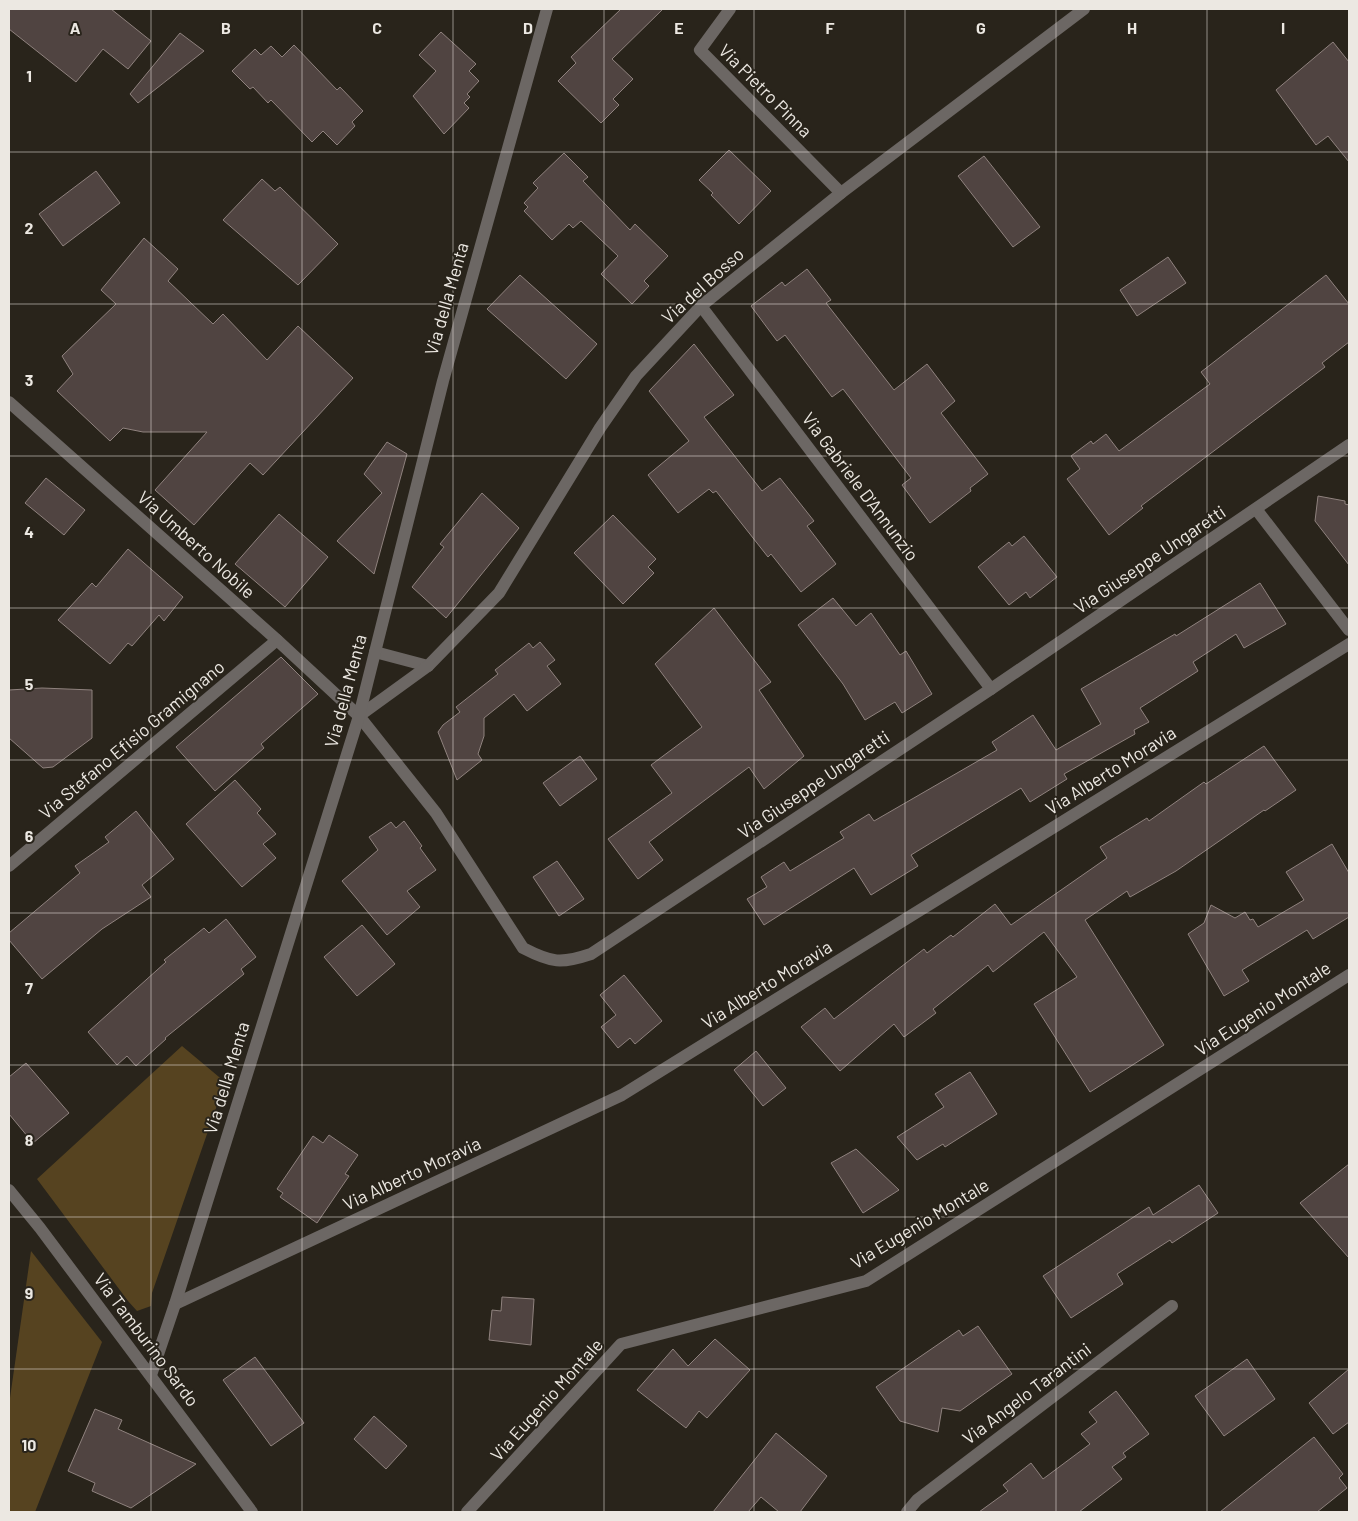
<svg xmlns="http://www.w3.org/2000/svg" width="1358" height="1521" font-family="Barlow,sans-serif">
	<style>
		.green { fill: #564320 }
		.building { fill: #504441; stroke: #8f827e }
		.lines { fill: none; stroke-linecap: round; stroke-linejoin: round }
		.minor { stroke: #6c6764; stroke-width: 12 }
		.tertiary { stroke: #6c6764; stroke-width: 12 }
		.grid { fill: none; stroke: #ece8e2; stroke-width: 1; stroke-opacity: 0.55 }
		.labels { text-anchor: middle; stroke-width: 4; stroke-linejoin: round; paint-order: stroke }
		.street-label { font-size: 18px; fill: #ece8e2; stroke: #29241b }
		.grid-label { font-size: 16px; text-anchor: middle; font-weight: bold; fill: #ece8e2; stroke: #29241b; stroke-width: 4; stroke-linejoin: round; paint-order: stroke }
	</style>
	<rect width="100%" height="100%" fill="#29241b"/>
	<g class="green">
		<path d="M182,1046l43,36 -73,211 -1,13 -14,5 -9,-10 -91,-122z"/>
		<path d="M31,1251l71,91 -67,170h-26v-107z"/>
	</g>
	<g class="building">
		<path d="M9,9h102l40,32 -23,28 -25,-20 -27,33 -67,-53z"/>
		<path d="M621,9h42l-51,50 21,20 -20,20 6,6 -18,18 -43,-42 18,-18 -5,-6z"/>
		<path d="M441,32l35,32 -7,7 10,10 -12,13 3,3 -6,6 5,5 -25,26 -31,-38 23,-25 -17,-16z"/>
		<path d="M180,33l24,18 -66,52 -8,-9z"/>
		<path d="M1333,42l16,20v100l-21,-26 -12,9 -40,-55z"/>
		<path d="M294,45l43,45 3,-3 23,24 -11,11 3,4 -18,19 -14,-14 -11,11 -41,-42 -3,3 -15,-16 -3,2 -18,-18 23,-22 6,6 10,-9 11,11z"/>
		<path d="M729,150l42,41 -32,33 -28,-29 2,-2 -14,-13z"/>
		<path d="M564,153l24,24 -5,4 47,49 5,-6 33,32 -24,25 5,5 -17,18 -31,-30 17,-18 -37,-35 -8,7 -4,-4 -17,16 -28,-29 4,-4 -4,-4 14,-15 -5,-5z"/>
		<path d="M984,156l56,71 -27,20 -55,-71z"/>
		<path d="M96,171l24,32 -57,43 -24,-32z"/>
		<path d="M262,179l13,12 5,-4 58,57 -40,41 -75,-65z"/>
		<path d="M144,238l34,31 -10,12 45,43 10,-10 44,46 31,-34 55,52 -90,97 -13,-12 -56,62 -39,-35 52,-58h-64l-20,-4 -13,13 -53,-50 16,-17 -11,-18 54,-52 -15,-14z"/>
		<path d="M1168,257l18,26 -49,33 -17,-26z"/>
		<path d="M807,269l24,31 -5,3 68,87 33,-26 28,37 -14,12 47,61 -18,14 1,3 -41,32 -28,-38 9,-7 -68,-89 -11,8 -47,-62 -8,6 -26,-35 31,-24 3,4z"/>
		<path d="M520,275l77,69 -31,35 -79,-70z"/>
		<path d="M1326,275l23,29v38l-27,21 3,4 -184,139 2,2 -34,27 -42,-56 13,-10 -9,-13 20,-15 2,3 13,-10 13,17 91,-67 -9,-12z"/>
		<path d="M694,344l40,51 -30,22 58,74 18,-13 34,43 -7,5 29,38 -35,28 -30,-38 -3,3 -52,-66 -3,2 -4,-4 -31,24 -30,-38 41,-34 -40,-50z"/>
		<path d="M387,442l20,12 -33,120 -37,-33 45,-48 -18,-19z"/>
		<path d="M46,478l39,32 -21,25 -39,-32z"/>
		<path d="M482,493l37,35 -73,90 -34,-31 32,-40 -4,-3z"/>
		<path d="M1318,496l27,5v3l4,1v60l-34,-44z"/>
		<path d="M279,514l49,43 -43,50 -50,-43z"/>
		<path d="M613,515l43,44 -8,8 6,6 -31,31 -49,-51z"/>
		<path d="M1024,536l33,41 -27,21 -4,-6 -17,13 -31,-38 31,-25 3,4z"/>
		<path d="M128,549l55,48 -19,24 -5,-6 -27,31 -4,-3 -18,21 -52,-44 34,-37 4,4z"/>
		<path d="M1260,583l26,41 -42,24 -8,-14 -43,28 5,9 -58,37 9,14 -15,8 1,4 -71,40 3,5 -37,23 -9,-14 -110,67 7,11 -47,29 -17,-27 -90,57 -17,-26 20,-12 -6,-10 23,-15 6,9 54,-33 -4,-6 29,-18 5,7 123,-71 -5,-8 41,-27 23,35 45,-26 -20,-35 94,-55 1,2z"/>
		<path d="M833,598l23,28 15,-13 29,42 6,-4 26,43 -30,19 -7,-11 -30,18 -22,-36 -45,-59z"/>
		<path d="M714,608l57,74 -12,8 45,66 -40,33 -15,-22 -100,75 14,18 -25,19 -30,-40 64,-46 -21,-28 51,-38 -47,-63z"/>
		<path d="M540,642l15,18 -8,6 14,18 -34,27 -13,-17 -30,24v18l-6,18 4,6 -25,20 -19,-48 5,-7 17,-13 -4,-5 42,-33 -3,-4 34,-27 4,5z"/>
		<path d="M281,657l37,37 -57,50 3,4 -49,43 -39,-44z"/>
		<path d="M42,688l50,2v48l-39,29 -10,1 -34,-30v-48z"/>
		<path d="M1264,746l32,44 -31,21 -1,-1 -88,61 -46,26 -3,-6 -42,29 79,125 -74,47 -56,-88 43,-27 -33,-45 -51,40 -5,-7 -55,44 3,4 -32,24 -10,-13 -54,47 -39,-44 24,-19 9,11 90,-70 3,4 24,-18 2,2 42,-33 16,21 96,-67 -7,-11 47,-29 2,3 55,-39 2,2z"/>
		<path d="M580,756l17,23 -37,27 -17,-23z"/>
		<path d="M235,780l26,29 -4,4 19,21 -13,10 13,14 -34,29 -56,-63z"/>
		<path d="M136,811l38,48 -32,26 9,12 -49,32 -60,50 -33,-39v-7l71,-60 -5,-7 34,-24 -4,-5z"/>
		<path d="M404,821l18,25 -2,2 16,22 -29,21 13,16 -33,28 -45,-54 36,-31 -9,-13 22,-15 5,6z"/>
		<path d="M1332,844l17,29v44l-36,22 -6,-9 -65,40 7,11 -25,15 -36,-62 16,-11 7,-18 24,13 10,-6 5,8 3,-1 5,8 46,-27 -18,-28z"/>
		<path d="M557,861l27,38 -25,17 -26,-39z"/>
		<path d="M226,919l30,38 -15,12 3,5 -79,64 1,1 -30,27 -9,-10 -10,9 -29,-33 78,-70 -2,-2 40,-32 5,5z"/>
		<path d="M362,925l33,39 -38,32 -33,-39z"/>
		<path d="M624,975l38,46 -27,23 -5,-6 -12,10 -17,-21 15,-12 -16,-20z"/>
		<path d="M756,1051l30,37 -23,18 -29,-36z"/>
		<path d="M26,1063l43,50 -36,30 -24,-29v-37z"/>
		<path d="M970,1072l27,42 -52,33 -2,-3 -26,16 -20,-23 47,-30 -9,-13z"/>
		<path d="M329,1135l29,20 -13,19 4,2 -32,47 -37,-26 3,-4 -6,-4 36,-53 10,7z"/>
		<path d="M856,1149l43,41 -36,23 -32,-50z"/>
		<path d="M1349,1164v94l-49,-55z"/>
		<path d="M1199,1185l19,28 -46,30 -2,-3 -53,34 6,10 -52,34 -28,-42 106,-69 4,8z"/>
		<path d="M502,1297l32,2 -3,46 -42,-5 3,-30 9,1z"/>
		<path d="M978,1326l34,48 -52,37 -18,-3 -4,24 -38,-11 -24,-34 83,-57 4,6z"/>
		<path d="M715,1339l35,31 -43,48 -8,-7 -13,17 -49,-38 36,-41 15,17z"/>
		<path d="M255,1357l49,66 -33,23 -48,-66z"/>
		<path d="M1247,1359l28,40 -51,37 -29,-40z"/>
		<path d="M1349,1369v53l-16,12 -24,-31z"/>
		<path d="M1116,1391l33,43 -26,19 3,4 -14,10 10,12 -43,33h-100l29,-21 -5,-6 28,-22 12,16 47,-35 -9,-10 16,-12 -8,-10z"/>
		<path d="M95,1409l27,11 -4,9 78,35 -65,44 -39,-17 3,-8 -27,-12z"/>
		<path d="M374,1416l33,30 -21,23 -32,-30z"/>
		<path d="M776,1433l51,43 -27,36h-21l-18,-15 -13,15h-35z"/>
		<path d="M1314,1437l29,37 -4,4 8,10 -30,24h-97z"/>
	</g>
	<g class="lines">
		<g class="minor">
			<path d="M730,9l-30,41 141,143"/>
			<path d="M701,306l290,383"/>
			<path d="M9,402l268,238 82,76 77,97 87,135c29,15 38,16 68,6l400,-265 358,-244"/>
			<path d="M1256,509l93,121"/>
			<path d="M375,652l53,14"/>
			<path d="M359,716l69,-50 71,-73 101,-165 36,-52 65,-70 140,-113 243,-184"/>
			<path d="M9,866l268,-226"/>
			<path d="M175,1304l447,-209 727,-451"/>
			<path d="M467,1512l154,-168 245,-63 483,-306"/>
			<path d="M907,1512l10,-12 255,-194"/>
		</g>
		<g class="tertiary">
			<path d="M9,1190l31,38 212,284"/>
			<path d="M151,1375l24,-71 184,-588 84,-335 104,-372"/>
		</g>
	</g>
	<path class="grid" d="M151,9v1503M302,9v1503M453,9v1503M604,9v1503M754,9v1503M905,9v1503M1056,9v1503M1207,9v1503M9,152h1340M9,304h1340M9,456h1340M9,608h1340M9,760h1340M9,913h1340M9,1065h1340M9,1217h1340M9,1369h1340"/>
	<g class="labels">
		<g class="street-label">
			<text transform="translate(765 91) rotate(45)" y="6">Via Pietro Pinna</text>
			<text transform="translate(703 286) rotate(-42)" y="6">Via del Bosso</text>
			<text transform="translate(447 299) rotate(-74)" y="6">Via della Menta</text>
			<text transform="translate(860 487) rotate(53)" y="6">Via Gabriele D'Annunzio</text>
			<text transform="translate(196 545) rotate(42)" y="6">Via Umberto Nobile</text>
			<text transform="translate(1150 560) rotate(-34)" y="6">Via Giuseppe Ungaretti</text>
			<text transform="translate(346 691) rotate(-75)" y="6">Via della Menta</text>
			<text transform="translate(132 740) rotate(-40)" y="6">Via Stefano Efisio Gramignano</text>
			<text transform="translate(1111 771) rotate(-32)" y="6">Via Alberto Moravia</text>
			<text transform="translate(814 785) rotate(-34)" y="6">Via Giuseppe Ungaretti</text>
			<text transform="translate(767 985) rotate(-32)" y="6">Via Alberto Moravia</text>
			<text transform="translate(1263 1009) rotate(-33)" y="6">Via Eugenio Montale</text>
			<text transform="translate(227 1078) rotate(-73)" y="6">Via della Menta</text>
			<text transform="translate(412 1174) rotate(-25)" y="6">Via Alberto Moravia</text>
			<text transform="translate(920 1224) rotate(-31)" y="6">Via Eugenio Montale</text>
			<text transform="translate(146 1340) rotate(53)" y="6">Via Tamburino Sardo</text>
			<text transform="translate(1027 1394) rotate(-37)" y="6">Via Angelo Tarantini</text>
			<text transform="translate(547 1400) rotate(-48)" y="6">Via Eugenio Montale</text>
		</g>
	</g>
	<g class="grid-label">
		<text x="75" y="34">A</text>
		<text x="226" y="34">B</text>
		<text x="377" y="34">C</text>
		<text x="528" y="34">D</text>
		<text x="679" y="34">E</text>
		<text x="830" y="34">F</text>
		<text x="981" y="34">G</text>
		<text x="1132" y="34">H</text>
		<text x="1283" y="34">I</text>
		<text x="29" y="82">1</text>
		<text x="29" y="234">2</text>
		<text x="29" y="386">3</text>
		<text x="29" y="538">4</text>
		<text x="29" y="690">5</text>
		<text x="29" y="842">6</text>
		<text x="29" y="994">7</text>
		<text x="29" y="1146">8</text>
		<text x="29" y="1299">9</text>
		<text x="29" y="1451">10</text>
	</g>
	<rect width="1358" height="1521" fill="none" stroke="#ece8e2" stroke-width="20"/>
</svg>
